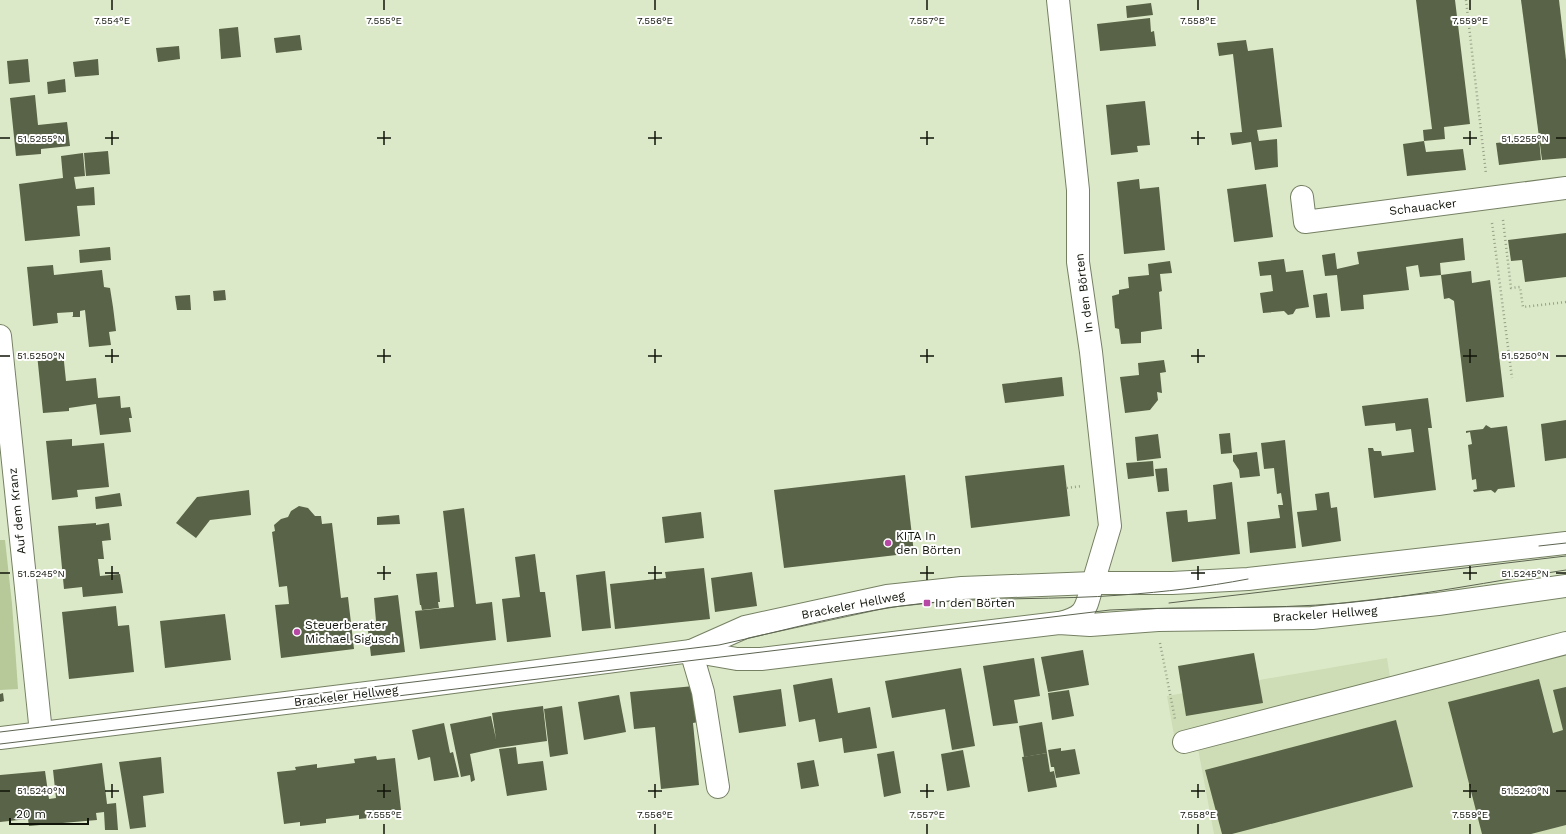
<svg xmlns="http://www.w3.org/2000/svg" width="1566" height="834" font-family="'Work Sans',sans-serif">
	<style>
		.built { fill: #ceddb5 }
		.green { fill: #b7c899 }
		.building { fill: #596347 }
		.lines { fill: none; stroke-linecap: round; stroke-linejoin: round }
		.minor-casing { stroke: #758063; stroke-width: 24 }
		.major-casing { stroke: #758063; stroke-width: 24 }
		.path { stroke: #96a087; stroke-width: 2.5; stroke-dasharray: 1 3; stroke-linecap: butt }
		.minor { stroke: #fff; stroke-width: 22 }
		.major { stroke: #fff; stroke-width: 22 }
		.tram { stroke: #5c6451; stroke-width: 1 }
		.ticks { fill: none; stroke: #101409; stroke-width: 1.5 }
		.poi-dot { fill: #b748a5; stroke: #fff; stroke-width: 1.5 }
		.labels { text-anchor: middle; stroke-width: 4; stroke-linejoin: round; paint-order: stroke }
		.street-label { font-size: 12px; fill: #101409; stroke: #fff }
		.poi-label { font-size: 12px; fill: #101409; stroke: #fff; text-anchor: start }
		.ticks-label { font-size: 10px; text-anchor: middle; fill: #101409; stroke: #fff; stroke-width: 4; stroke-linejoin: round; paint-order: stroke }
	</style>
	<rect width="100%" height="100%" fill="#dce9c8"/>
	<path class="built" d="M1566,633v201h-352l-18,-96 -21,3 -8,-45 220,-38 3,19z"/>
	<path class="green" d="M0,540h5l7,64 6,85 -18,1z"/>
	<g class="building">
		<path d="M1416,0h39l15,124 -26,3 1,12 -21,2 -1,-11 9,-1z"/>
		<path d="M1521,0h38l7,60v98l-24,2z"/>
		<path d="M1151,3l2,12 -26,3 -1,-12z"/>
		<path d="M1150,18l1,14 3,-1 2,15 -56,5 -3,-27z"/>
		<path d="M238,27l3,30 -20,2 -2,-30z"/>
		<path d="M300,35l2,15 -26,3 -2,-15z"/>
		<path d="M1246,40l2,11 25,-3 9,79 -25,3 2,11 18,-2 1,28 -23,3 -4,-28 -19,3 -2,-12 12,-1 -9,-78 -14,2 -2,-13z"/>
		<path d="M179,46l1,13 -22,3 -2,-14z"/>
		<path d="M28,59l2,23 -21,2 -2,-23z"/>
		<path d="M98,59l1,16 -24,2 -2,-15z"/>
		<path d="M65,79l1,13 -18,2 -1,-12z"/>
		<path d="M35,95l3,30 29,-3 3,24 -29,3v5l-25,2 -6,-58z"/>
		<path d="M1145,101l5,44 -13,1 1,6 -27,3 -5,-50z"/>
		<path d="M1539,138l2,22 -42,5 -3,-22z"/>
		<path d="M1424,141l2,11 37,-3 3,21 -59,6 -4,-32z"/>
		<path d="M108,151l2,23 -24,2 -2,-23z"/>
		<path d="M83,153l2,23 -11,1 2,12 18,-2 1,18 -18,1 3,30 -55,5 -6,-57 44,-6 -2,-22z"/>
		<path d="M1139,179l1,10 19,-2 6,63 -41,4 -7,-72z"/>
		<path d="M1266,184l7,53 -39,5 -7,-53z"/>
		<path d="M1566,233v44l-41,5 -3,-22 -11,1 -3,-21z"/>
		<path d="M1463,238l2,22 -25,3 1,12 -21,2 -2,-12 -12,2 3,23 -46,5 1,14 -23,2 -4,-36 -12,1 -3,-21 13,-2 2,16 22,-5 -2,-12z"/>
		<path d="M110,247l1,13 -31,3 -1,-13z"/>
		<path d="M1284,259l2,13 17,-2 6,37 -13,2 -3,5 -5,1 -4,-4 -21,2 -3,-20 13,-2 -2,-16 -11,1 -2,-14z"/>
		<path d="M1170,261l2,12 -12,1 2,17 -3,1 3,37 -21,3v11l-20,1 -2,-15 -4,-1 -3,-32 7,-2v-4l10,-2 -1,-11 21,-2 -1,-11z"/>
		<path d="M53,265l1,10 48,-5 2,17 6,1 3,19 3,24 -7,1 2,13 -22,2 -4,-37 -5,1v6h-8l1,-1v-4l-16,1 1,10 -25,3 -6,-59z"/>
		<path d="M1471,271l1,12 18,-3 14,117 -38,5 -12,-101 -5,-3 -5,1 -3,-24z"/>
		<path d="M225,290l1,10 -12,1 -1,-10z"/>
		<path d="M1327,293l3,24 -14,1 -3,-23z"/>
		<path d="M190,295l1,15h-14l-2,-14z"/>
		<path d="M63,352l3,29 30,-3 2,20 22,-2 1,12 9,-1 2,11h-3l2,14 -31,3 -4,-31 -27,4v3l-26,2 -6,-59z"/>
		<path d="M1164,360l2,12 -6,1 2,20 -5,-1 1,8 -8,10 -25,3 -5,-36 19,-2 -1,-12z"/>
		<path d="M1062,377l2,19 -59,7 -3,-19z"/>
		<path d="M1428,398l4,30h-4l8,62 -62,8 -6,-50h5l1,3h7l1,5 32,-4 -3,-23 -15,2 -1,-8 -30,3 -3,-20z"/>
		<path d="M1566,420v38l-21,3 -4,-37z"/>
		<path d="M1486,425l5,3 16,-2 8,61 -17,2 -3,4 -4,-3 -17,2 -1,-2 4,-1 -1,-10 -4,1 -4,-35 4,-1 -2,-12 -4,1v-2l17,-2z"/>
		<path d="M1230,433l2,20 -11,1 -2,-20z"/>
		<path d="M1158,434l3,24 -24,3 -2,-24z"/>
		<path d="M72,439v7l32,-3 5,44 -32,3 1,7 -26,3 -6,-59z"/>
		<path d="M1285,440l11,108 -46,5 -3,-31 33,-4 -2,-13h5l-2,-12 -4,1 -3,-26 -10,1 -3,-26z"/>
		<path d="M1257,452l3,24 -20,2 -1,-8 -6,-9v-6z"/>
		<path d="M1153,461l1,15 -26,3 -2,-16z"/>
		<path d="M1064,465l6,51 -99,12 -6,-52z"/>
		<path d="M1167,468l2,23 -11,1 -3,-23z"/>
		<path d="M905,475l9,78 -130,15 -10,-78z"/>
		<path d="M1232,482l8,72 -68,8 -6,-50 21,-2 1,12 28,-3 -3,-34z"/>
		<path d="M249,490l2,25 -41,5 -14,18 -20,-15 21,-26z"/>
		<path d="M1329,492l2,16 6,-1 4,34 -39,6 -5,-35 20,-2 -2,-16z"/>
		<path d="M120,493l2,13 -26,3 -1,-12z"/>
		<path d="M299,506l9,2 7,8h6l1,8 10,-1 9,75 7,-1 6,52 -73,9 -6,-53 14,-1 -2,-18 -8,1 -7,-55 3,-1 -1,-6 7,-6 7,-2 3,-6z"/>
		<path d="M464,508l12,96 16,-2 4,38 -76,9 -5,-38 39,-4 -11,-96z"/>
		<path d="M701,512l3,26 -39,5 -3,-26z"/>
		<path d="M399,515l1,9 -23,1v-8z"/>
		<path d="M96,523v2l13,-2 2,17 -9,1 2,18h-6l2,17 20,-2 3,19 -40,4 -1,-10 -18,2 -6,-63z"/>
		<path d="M535,554l5,38h5l6,45 -44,5 -5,-43 18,-2 -5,-40z"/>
		<path d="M704,568l6,51 -95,10 -5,-45 56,-6 -1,-6z"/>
		<path d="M605,571l6,57 -29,3 -6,-56z"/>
		<path d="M437,572l3,30h-2l1,6 -17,2 -1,-5h-1l-4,-31z"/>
		<path d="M752,572l5,34 -42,6 -4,-34z"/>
		<path d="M398,595l7,57 -34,4 -4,-34 9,-1 -2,-23z"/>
		<path d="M116,606l2,20 11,-1 5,47 -65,7 -7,-67z"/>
		<path d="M225,614l6,46 -66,8 -5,-47z"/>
		<path d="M1083,650l6,35 -41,7 -7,-35z"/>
		<path d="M1254,653l9,50 -77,13 -8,-50z"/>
		<path d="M1034,658l6,38 -26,4 4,23 -25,3 -10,-60z"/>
		<path d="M961,668l14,78 -23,4 -7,-41 -53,9 -7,-37z"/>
		<path d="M832,678l6,35 32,-6 7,41 -33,5 -2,-15 -23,4 -4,-23 -16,3 -6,-37z"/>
		<path d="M1539,679l14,54 10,-3 -10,-40 13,-3v138l-35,9h-49l-34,-132z"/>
		<path d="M694,686l4,36 -5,1 6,62 -38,4 -6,-62 -21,2 -4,-37z"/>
		<path d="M781,689l5,37 -47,7 -6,-37z"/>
		<path d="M1069,690l5,26 -22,4 -4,-27z"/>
		<path d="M3,693l1,8 -4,1v-8z"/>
		<path d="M619,695l7,37 -42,8 -6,-38z"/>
		<path d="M543,706l4,35 -50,7 -27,6 5,26 -4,2 -1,-7 -9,2 -11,-53 41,-8 5,23 -4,-26z"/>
		<path d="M562,706l6,48 -18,3 -6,-48z"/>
		<path d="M1396,720l17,67 -181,47h-10l-17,-64z"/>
		<path d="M1042,722l5,31 -23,4 -5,-31z"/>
		<path d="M444,723l6,30 3,-1 6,25 -25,4 -4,-24 -12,3 -6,-30z"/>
		<path d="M516,747l2,17 25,-3 4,29 -40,6 -8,-47z"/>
		<path d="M1061,748v3l14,-2 5,25 -24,4 -2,-11h-3l-3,-17z"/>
		<path d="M963,750l7,37 -23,4 -6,-37z"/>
		<path d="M894,751l7,42 -17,4 -7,-43z"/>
		<path d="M1047,753l3,19 4,-1 3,16 -29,5 -6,-35z"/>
		<path d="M376,756l1,4 18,-2 6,52 -16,1v5l-26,3v-4l-33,4v4l-26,3v-4l-16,2 -7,-52 19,-2 -1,-3 22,-3v4l38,-5 -1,-4z"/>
		<path d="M161,757l3,36 -21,3 3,31 -16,2 -11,-67z"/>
		<path d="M814,760l5,26 -18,3 -4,-26z"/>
		<path d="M102,763l5,41 9,-1 2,27h-13l-1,-18 -8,1 1,7 -23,2 -45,4 -1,-7 -28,3v-47l45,-4 4,28 7,-1 -3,-28z"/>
	</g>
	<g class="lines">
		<g class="minor-casing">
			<g id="minor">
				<path d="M1058,0l20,190v72l13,90 19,174 -17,57"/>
				<path d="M1302,197l3,25 261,-34"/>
				<path d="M0,336l41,397"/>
				<path d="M691,651l12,41 15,95"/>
				<path d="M1184,742l382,-99"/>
			</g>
		</g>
		<g class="major-casing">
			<g id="major">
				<path d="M1060,623c28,-7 25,-15 33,-40"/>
				<path d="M691,651l46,8h24l298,-36 31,2 68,-5 154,-2 126,-14 128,-18"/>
				<path d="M0,738l399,-49 292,-38 54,-24 142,-31 75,-8 131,-5h79l76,-4 318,-36"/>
			</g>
		</g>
		<g class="path">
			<path d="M1466,0l20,174"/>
			<path d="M1503,220l8,68 9,-1 3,20 43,-5"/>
			<path d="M1492,223l20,155"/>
			<path d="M1067,488l15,-2"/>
			<path d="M1160,643l15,76"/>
		</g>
		<use href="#minor" class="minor"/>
		<use href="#major" class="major"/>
		<g class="tram">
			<path d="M1539,546l27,-3"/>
			<path d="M1169,603l397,-47"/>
			<path d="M0,732l719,-87c69,-15 136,-35 207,-42 65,-6 131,-3 196,-8 42,-3 84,-8 126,-16"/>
			<path d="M0,744l1110,-134c78,-4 157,0 235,-7 74,-7 148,-22 221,-33"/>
		</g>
	</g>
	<path class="ticks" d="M112,0v10M384,0v10M655,0v10M927,0v10M1198,0v10M1470,0v10M112,131v14M384,131v14M655,131v14M927,131v14M1198,131v14M1470,131v14M0,138h10M105,138h14M377,138h14M648,138h14M920,138h14M1191,138h14M1463,138h14M1556,138h10M112,349v14M384,349v14M655,349v14M927,349v14M1198,349v14M1470,349v14M0,356h10M105,356h14M377,356h14M648,356h14M920,356h14M1191,356h14M1463,356h14M1556,356h10M112,566v14M384,566v14M655,566v14M927,566v14M1198,566v14M1470,566v14M0,573h10M105,573h14M377,573h14M648,573h14M920,573h14M1191,573h14M1463,573h14M1556,573h10M112,784v14M384,784v14M655,784v14M927,784v14M1198,784v14M1470,784v14M0,791h10M105,791h14M377,791h14M648,791h14M920,791h14M1191,791h14M1463,791h14M1556,791h10M384,824v10M655,824v10M927,824v10M1198,824v10M1470,824v10"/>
	<g class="poi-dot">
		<circle cx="888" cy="543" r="4"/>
		<rect x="923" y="599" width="8" height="8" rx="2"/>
		<circle cx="297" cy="632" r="4"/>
	</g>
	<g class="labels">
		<g class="street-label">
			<text transform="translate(1423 207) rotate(-7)" y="4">Schauacker</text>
			<text transform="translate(1084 293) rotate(-97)" y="4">In den Börten</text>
			<text transform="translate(17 511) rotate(-96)" y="4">Auf dem Kranz</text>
			<text transform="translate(853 605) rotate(-11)" y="4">Brackeler Hellweg</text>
			<text transform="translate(1325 614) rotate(-4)" y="4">Brackeler Hellweg</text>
			<text transform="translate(346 696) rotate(-7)" y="4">Brackeler Hellweg</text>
		</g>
		<g class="poi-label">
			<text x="896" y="540">KITA In<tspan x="896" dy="14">den Börten</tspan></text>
			<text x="935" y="607">In den Börten</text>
			<text x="305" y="629">Steuerberater<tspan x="305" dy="14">Michael Sigusch</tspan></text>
		</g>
	</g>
	<g class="ticks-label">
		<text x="112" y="24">7.554°E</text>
		<text x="384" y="24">7.555°E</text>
		<text x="655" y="24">7.556°E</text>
		<text x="927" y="24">7.557°E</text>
		<text x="1198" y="24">7.558°E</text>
		<text x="1470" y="24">7.559°E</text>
		<text x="41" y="142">51.5255°N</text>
		<text x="1525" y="142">51.5255°N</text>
		<text x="41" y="359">51.5250°N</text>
		<text x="1525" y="359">51.5250°N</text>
		<text x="41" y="577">51.5245°N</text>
		<text x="1525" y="577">51.5245°N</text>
		<text x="41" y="794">51.5240°N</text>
		<text x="1525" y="794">51.5240°N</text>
		<text x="384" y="818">7.555°E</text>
		<text x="655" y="818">7.556°E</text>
		<text x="927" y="818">7.557°E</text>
		<text x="1198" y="818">7.558°E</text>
		<text x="1470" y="818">7.559°E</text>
	</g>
	<path d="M10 818v6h78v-6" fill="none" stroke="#101409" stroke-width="2"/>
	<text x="16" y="818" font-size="12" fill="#101409" stroke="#ffffff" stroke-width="3" paint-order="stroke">20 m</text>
</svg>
